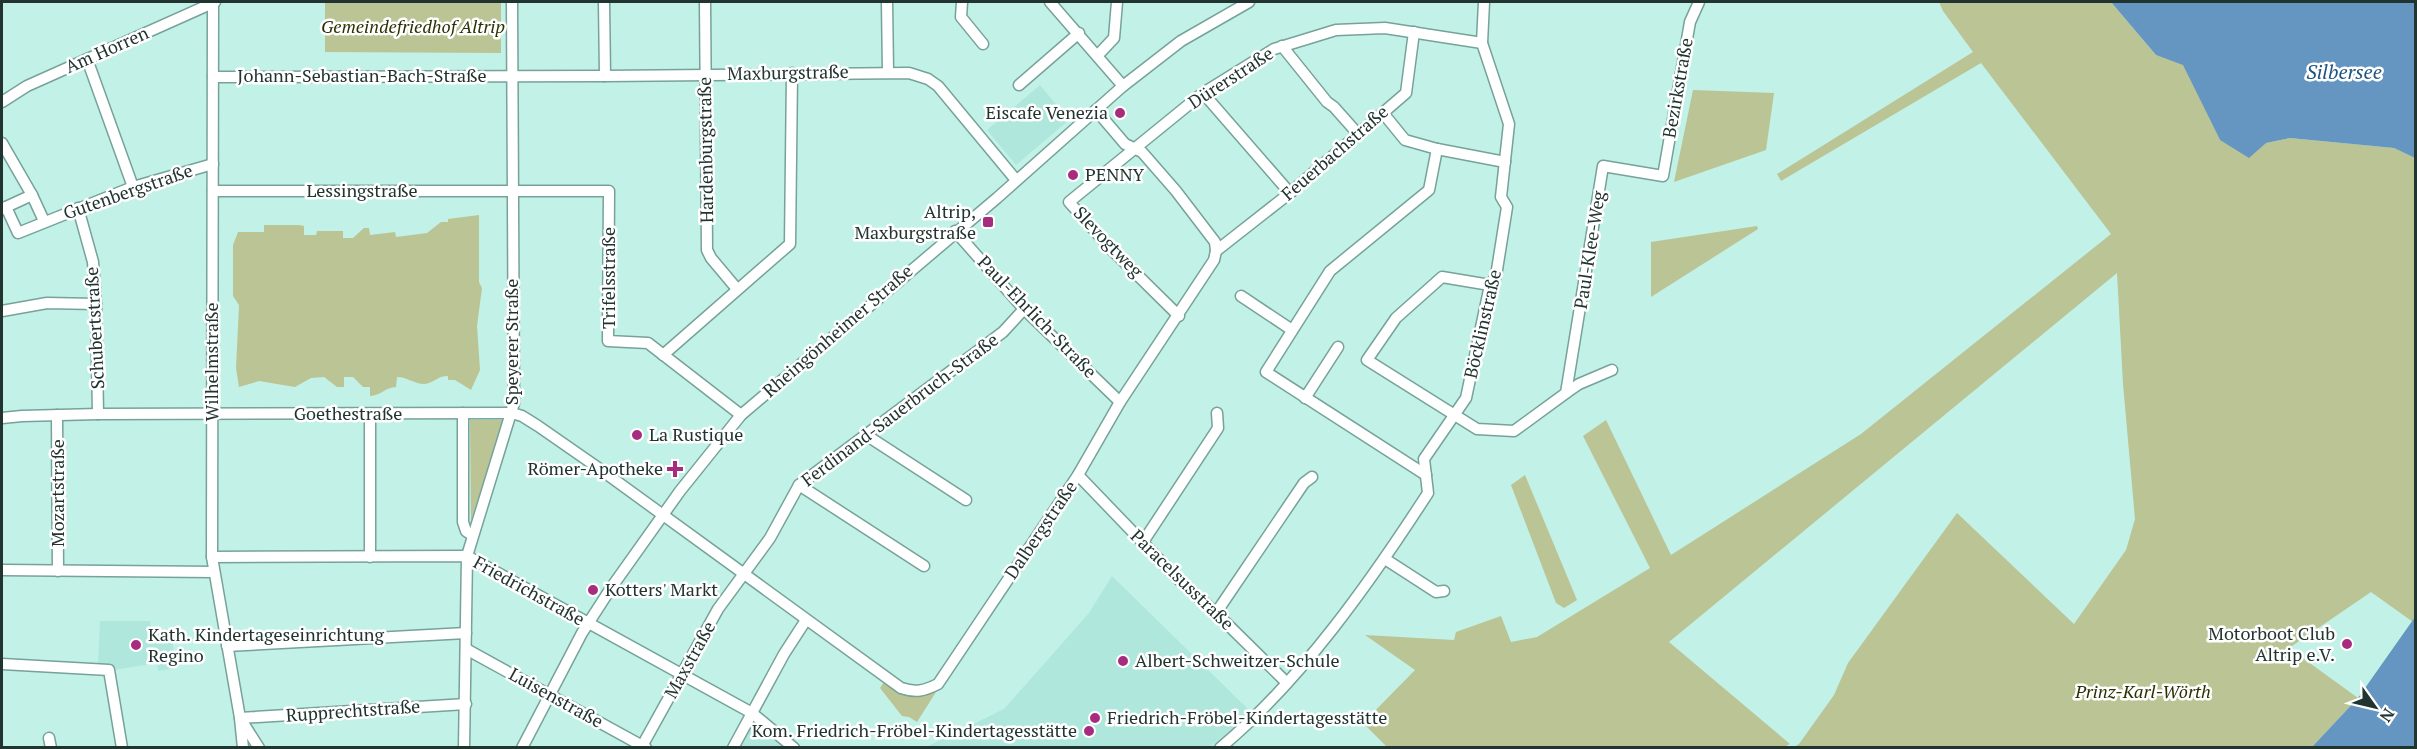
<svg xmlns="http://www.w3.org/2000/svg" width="2417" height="749" font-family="'PT Serif',serif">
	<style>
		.built { fill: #afe7dd }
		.green { fill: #bbc495 }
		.water { fill: #6596c2 }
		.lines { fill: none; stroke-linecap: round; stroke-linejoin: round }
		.minor-casing { stroke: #76a299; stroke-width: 13 }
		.minor { stroke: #fff; stroke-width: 10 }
		.poi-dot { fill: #a72c80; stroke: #fff; stroke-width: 2 }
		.labels { text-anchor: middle; stroke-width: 5; stroke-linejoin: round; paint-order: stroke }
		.park-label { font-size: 18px; font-style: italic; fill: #2b3100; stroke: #fff }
		.street-label { font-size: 18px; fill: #213430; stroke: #fff }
		.poi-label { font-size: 18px; fill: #213430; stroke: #fff; text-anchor: start }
		.water-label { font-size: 20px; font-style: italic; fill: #1e5480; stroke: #fff }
	</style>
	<rect width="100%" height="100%" fill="#c2f1e8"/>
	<g class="built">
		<path d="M1040,85l29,35 -53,45 -29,-35z"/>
		<path d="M1112,576l139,136 -41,35h-284l78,-38 85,-96z"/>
		<path d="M100,621h50l3,18 18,-3 6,32 -19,3 -1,-8 -43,7 -2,-6 -14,-1z"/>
		<path d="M755,722l12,10 17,15 -44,1z"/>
	</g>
	<g class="green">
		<path d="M325,2h176v51l-176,-1z"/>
		<path d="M1939,2h172l45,53 27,9 37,76 46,3 24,-5 104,10 21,10v459l-2,5 -42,-30 -82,56 69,50 -46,49h-518l5,-3 35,-49 14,-32 109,-150 117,111 52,-74 9,-31 -12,-135 -6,-111 -448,369 121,102 -6,3h-397l-24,-24 52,-53 -50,-35 89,5 2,-8 45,-16 10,26 26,-5 113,-69 -67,-132 23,-16 65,135 190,-121 250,-200 -130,-171 -200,118 -4,-7 196,-122 -30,-41z"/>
		<path d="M1693,90l81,3 -8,57 -92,32z"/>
		<path d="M479,215v67l3,6 -5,38 3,44 -9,20 -16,-10h-7v-4c-11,0 -14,7 -23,8 -11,0 -18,-7 -28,-7l-1,10c-10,0 -16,9 -26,9v-9h-7l-10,-10h-9v10h-7l-13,-10 -13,1 -16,9 -36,-6 -20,6 -3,-19 3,-63 -6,-9v-51l5,-13h26v-7h35l5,1v9h12l1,-4h26v7h10l11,-10h5l1,7 25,-3 1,5 31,-4 14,-11h7v-3z"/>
		<path d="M1757,226l1,3 -107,68v-55z"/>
		<path d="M470,420h33l-32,101z"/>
		<path d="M1525,475l52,125 -13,8 -8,-5 -45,-118z"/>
		<path d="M884,682l16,10 12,4 24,-4 -19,30 -8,-5 -7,-1 -22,-28z"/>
	</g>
	<g class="water">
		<path d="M2111,2h304v156l-21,-10 -104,-10 -24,5 -17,15 -29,-18 -37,-75 -27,-10z"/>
		<path d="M2415,617v130h-103l46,-49z"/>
	</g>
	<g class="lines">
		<g class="minor-casing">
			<g id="minor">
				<path d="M604,2l1,74"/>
				<path d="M705,2l2,248 4,8 26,31"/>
				<path d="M887,2l1,70"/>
				<path d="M962,2l-1,15 22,27"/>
				<path d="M1050,2l73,84"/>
				<path d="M213,3l-1,554 28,161 19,30"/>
				<path d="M1282,46l45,56 7,5 24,27"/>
				<path d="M1098,55l16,-17 3,-36"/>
				<path d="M87,59l46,128"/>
				<path d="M213,77l392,-1 304,-3 19,6 10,7 78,94"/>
				<path d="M1019,85l60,-52"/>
				<path d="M1203,93l87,100"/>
				<path d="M2,102l25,-16 188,-84"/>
				<path d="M1383,113l22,27 32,9 68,13"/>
				<path d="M2,143l30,52"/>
				<path d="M213,191h396l-1,150 40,2 93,72"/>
				<path d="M6,207l26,-12 12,26"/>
				<path d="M78,208l15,54 3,42 2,110"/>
				<path d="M2,209l4,-2 12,26 115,-46 80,-23"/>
				<path d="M955,231l69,78 96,93"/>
				<path d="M1216,251l74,-58 116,-100 8,-61"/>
				<path d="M1490,285l-48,-8 -46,41 -29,42 110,69 37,2 52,-38 37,-227 60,10 27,-154 9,-20"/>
				<path d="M1241,296l51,34"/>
				<path d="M2,311l45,-8 49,1"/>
				<path d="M1179,316l-68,-67 -42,-47 134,-109 71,-44 62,-19 49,-2 97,15"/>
				<path d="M663,355l127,-111 2,-171"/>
				<path d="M1566,393l13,-9 33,-14"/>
				<path d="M1305,398l33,-51"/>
				<path d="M463,413v109l3,9 6,4"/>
				<path d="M370,414v143"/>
				<path d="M57,415l1,156"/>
				<path d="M2,418l20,-2 76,-2 414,-1 10,3 16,10 59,41 304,221c15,5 23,3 37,-4l140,-209 42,-73 94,-142 2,-9 -1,-9 -39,-51 -34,-39 -17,-8 -29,-34"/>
				<path d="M866,435l100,65"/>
				<path d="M1078,475l99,103 39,35 71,70"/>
				<path d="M1426,475l-160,-103 64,-101 99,-81 8,-41"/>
				<path d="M799,485l125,81"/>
				<path d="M1143,542l75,-114 -1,-15"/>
				<path d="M212,557l255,-1 285,157 42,35"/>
				<path d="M1385,559l51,33 8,-1"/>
				<path d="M2,570l212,2"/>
				<path d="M1216,613l88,-130 8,-6"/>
				<path d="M227,646l239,-13"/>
				<path d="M466,649l180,99"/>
				<path d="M2,664l107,6 13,78"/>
				<path d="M49,738l2,10"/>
				<path d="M243,748l-3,-30 226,-14"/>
				<path d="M464,748l3,-192 47,-153 -2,-401"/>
				<path d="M522,748l60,-115 29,-45 69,-97 61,-76 256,-217 126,-112 58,-45 68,-39"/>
				<path d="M641,748l77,-139 52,-71 29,-53 204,-153 21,-23"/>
				<path d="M733,748l51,-94 22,-34"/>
				<path d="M1220,748c81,-67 151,-167 208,-255l-4,-34 42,-61 24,-113 6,-9 11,-69 -6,-10 8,-73 -27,-81 2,-41"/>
			</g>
		</g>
		<use href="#minor" class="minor"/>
	</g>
	<g class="poi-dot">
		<circle cx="1120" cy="113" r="6"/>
		<circle cx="1073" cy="175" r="6"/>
		<rect x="982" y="216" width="12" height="12" rx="3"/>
		<circle cx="637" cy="435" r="6"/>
		<path d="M672 460h6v6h6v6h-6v6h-6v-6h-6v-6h6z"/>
		<circle cx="593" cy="590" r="6"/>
		<circle cx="2347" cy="644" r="6"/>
		<circle cx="136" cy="645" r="6"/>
		<circle cx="1123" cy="661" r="6"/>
		<circle cx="1095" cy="718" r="6"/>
		<circle cx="1089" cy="731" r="6"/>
	</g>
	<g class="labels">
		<g class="park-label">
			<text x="413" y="33">Gemeindefriedhof Altrip</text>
			<text x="2143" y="698">Prinz-Karl-Wörth</text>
		</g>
		<g class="street-label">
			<text transform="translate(107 50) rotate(-24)" y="6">Am Horren</text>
			<text transform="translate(788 73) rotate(-1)" y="6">Maxburgstraße</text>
			<text x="362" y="82">Johann-Sebastian-Bach-Straße</text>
			<text transform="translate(1231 78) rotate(-33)" y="6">Dürerstraße</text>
			<text transform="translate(1678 88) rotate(-80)" y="6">Bezirkstraße</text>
			<text transform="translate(706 150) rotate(-91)" y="6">Hardenburgstraße</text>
			<text transform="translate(1335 153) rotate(-41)" y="6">Feuerbachstraße</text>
			<text x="362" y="197">Lessingstraße</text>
			<text transform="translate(128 192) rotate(-19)" y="6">Gutenbergstraße</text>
			<text transform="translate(1108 242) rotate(46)" y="6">Slevogtweg</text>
			<text transform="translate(1590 250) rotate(-81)" y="6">Paul-Klee-Weg</text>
			<text transform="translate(609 278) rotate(-90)" y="6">Trifelsstraße</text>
			<text transform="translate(1037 317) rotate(46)" y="6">Paul-Ehrlich-Straße</text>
			<text transform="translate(1483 324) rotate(-77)" y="6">Böcklinstraße</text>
			<text transform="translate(95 328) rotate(-93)" y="6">Schubertstraße</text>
			<text transform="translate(838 331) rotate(-41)" y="6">Rheingönheimer Straße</text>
			<text transform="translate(512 342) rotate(-90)" y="6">Speyerer Straße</text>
			<text transform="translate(212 362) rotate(-90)" y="6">Wilhelmstraße</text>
			<text transform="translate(900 410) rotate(-37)" y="6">Ferdinand-Sauerbruch-Straße</text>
			<text x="348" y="420">Goethestraße</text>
			<text transform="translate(58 493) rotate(-90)" y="6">Mozartstraße</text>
			<text transform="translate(1041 530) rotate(-56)" y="6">Dalbergstraße</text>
			<text transform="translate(1182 580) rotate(44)" y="6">Paracelsusstraße</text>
			<text transform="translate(529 591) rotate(29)" y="6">Friedrichstraße</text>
			<text transform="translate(690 660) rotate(-61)" y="6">Maxstraße</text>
			<text transform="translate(556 698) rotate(29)" y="6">Luisenstraße</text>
			<text transform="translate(353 711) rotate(-4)" y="6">Rupprechtstraße</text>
		</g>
		<g class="poi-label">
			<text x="1108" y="119" text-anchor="end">Eiscafe Venezia</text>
			<text x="1085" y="181">PENNY</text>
			<text x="976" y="218" text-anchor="end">Altrip,<tspan x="976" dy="21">Maxburgstraße</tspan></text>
			<text x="649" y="441">La Rustique</text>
			<text x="663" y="475" text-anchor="end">Römer-Apotheke</text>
			<text x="605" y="596">Kotters' Markt</text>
			<text x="2335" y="640" text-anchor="end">Motorboot Club<tspan x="2335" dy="21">Altrip e.V.</tspan></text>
			<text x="148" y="641">Kath. Kindertageseinrichtung<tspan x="148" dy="21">Regino</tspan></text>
			<text x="1135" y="667">Albert-Schweitzer-Schule</text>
			<text x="1107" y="724">Friedrich-Fröbel-Kindertagesstätte</text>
			<text x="1077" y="737" text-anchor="end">Kom. Friedrich-Fröbel-Kindertagesstätte</text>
		</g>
		<g class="water-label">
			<text x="2344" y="79">Silbersee</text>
		</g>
	</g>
	<rect width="2417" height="749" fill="none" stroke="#213430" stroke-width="6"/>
	<g transform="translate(2375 707) rotate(124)" stroke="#ffffff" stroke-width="4.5" paint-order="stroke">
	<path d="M0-4.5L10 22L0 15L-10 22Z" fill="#213430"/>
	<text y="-9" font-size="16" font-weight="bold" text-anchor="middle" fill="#213430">N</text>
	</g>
</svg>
